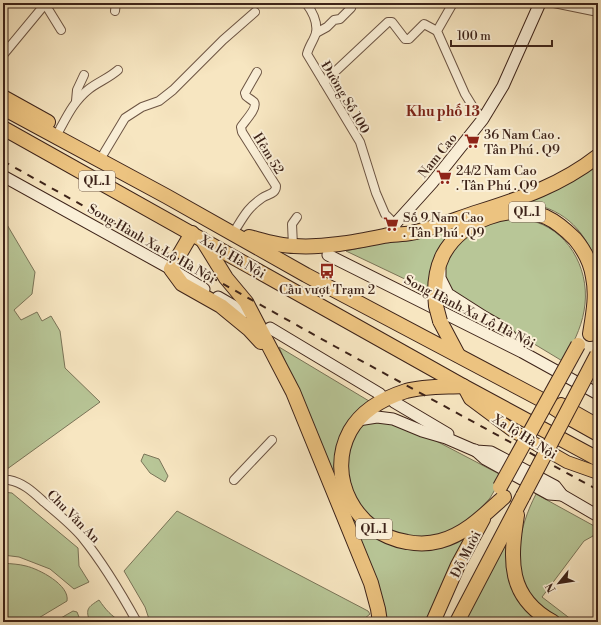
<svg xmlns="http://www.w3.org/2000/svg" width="601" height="625" font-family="'Libre Bodoni',serif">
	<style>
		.green { fill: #b8c697; stroke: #7a7458 }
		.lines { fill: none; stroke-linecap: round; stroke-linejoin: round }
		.street-casing { stroke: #6c5443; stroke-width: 10 }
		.secondary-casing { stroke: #3d2319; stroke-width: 13 }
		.primary-casing { stroke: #3d2319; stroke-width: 14 }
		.highway-casing { stroke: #3d2319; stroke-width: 16 }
		.street { stroke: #faefd7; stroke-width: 8 }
		.secondary { stroke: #faefd7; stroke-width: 11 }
		.primary { stroke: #ecc380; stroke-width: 12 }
		.highway { stroke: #ecc380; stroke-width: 14 }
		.rail { stroke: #3d2319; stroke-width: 2; stroke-dasharray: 7 7; stroke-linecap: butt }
		.highway-bridge-casing { stroke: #3d2319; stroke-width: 16; stroke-linecap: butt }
		.highway-bridge { stroke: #ecc380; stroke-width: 14 }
		.labels { text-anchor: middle; stroke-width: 4; stroke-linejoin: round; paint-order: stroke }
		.shield { fill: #faefd7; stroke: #766052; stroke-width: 1 }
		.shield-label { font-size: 12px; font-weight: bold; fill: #3d2319 }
		.street-label { font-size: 13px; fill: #3d2319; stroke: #faefd7 }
		.poi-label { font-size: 13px; fill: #3d2319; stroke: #faefd7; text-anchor: start }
		.neighbourhood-label { font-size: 14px; font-weight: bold; fill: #7a1f14; stroke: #faefd7 }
	</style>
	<rect width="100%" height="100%" fill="#f7e6c1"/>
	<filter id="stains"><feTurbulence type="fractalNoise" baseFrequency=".005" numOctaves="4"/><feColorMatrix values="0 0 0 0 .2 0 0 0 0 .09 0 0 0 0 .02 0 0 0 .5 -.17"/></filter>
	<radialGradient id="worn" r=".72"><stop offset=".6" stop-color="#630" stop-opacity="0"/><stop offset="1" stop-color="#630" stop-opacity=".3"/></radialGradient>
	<g class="green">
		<path d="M598,160v104c-17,-39 -35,-55 -76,-63z"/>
		<path d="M505,219c10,0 21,0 31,3 36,12 55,52 48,89 -3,18 -12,34 -20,51l-116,-70 -4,-25 5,-11 17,-20 25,-13z"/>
		<path d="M3,221l3,2 29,49 -3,22 -18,16 7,10 16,-8 5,9 9,-5 9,15 5,37 35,34 -97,70z"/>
		<path d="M463,225l-33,66 -84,-40z"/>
		<path d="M279,347l90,54 -6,5 -23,77 54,61 79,-13 -45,91h-43l-77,-206z"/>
		<path d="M388,421l33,12 82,43 -13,22 -19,21 -29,16 -33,4 -34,-15 -20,-26 -7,-24 1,-28 12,-22z"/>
		<path d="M144,454l15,5 9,17 -3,6 -15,-9 -9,-12z"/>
		<path d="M3,492l9,1 66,55 1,18 10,16 -15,7 -24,-20 -31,-12 -16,-2z"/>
		<path d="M536,494l60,33 -3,9 -9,5 -42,56 30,23 26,1v1h-33l-5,-2c-7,-4 -16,-9 -23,-16 -30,-29 -18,-77 -1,-110z"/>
		<path d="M177,511l191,100 2,3 -6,5 -13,1v2h-201l-5,-15 -21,-36z"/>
		<path d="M511,531l-1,37 36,54h-82z"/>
		<path d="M4,563c7,1 15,1 22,3 13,3 44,19 41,35l-35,21h-23l-6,-5v-50z"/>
		<path d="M99,600c7,10 12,16 23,22h-32c-5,-13 -2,-15 9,-22z"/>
		<path d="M73,611l4,1 4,10h-27z"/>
	</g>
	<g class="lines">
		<g class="street-casing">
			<g id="street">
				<path d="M306,3c6,8 12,19 10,30 -2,7 -7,13 -9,21l53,88 16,51 9,21 10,10"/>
				<path d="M453,3l-16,28 28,63 8,13 10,12"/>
				<path d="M554,3l44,9"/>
				<path d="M45,4l16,26"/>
				<path d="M115,11l1,-8"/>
				<path d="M316,33l11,-6 7,-7 6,-1 11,-11 -4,-5"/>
				<path d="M3,55l43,-52"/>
				<path d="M324,82l64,-60h4l13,17h4l15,-15 13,7"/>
				<path d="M76,101l1,-11 7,-15"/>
				<path d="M60,129c8,-15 15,-29 29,-40 9,-7 20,-11 29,-19"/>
				<path d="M104,153l21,-35 17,-11 17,-6 14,-11 50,-50 32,-28"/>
				<path d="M237,227c8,-13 12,-20 25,-29 6,-4 14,-4 14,-12l-34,-54 -1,-5c3,-5 17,-19 13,-25 -2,-2 -6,-4 -8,-6l-1,-3 12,-21"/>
				<path d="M293,246l-1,-22 5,-7"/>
				<path d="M9,480c15,3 24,12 35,22 13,11 27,22 38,35 21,26 39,56 55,85"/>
				<path d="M234,480l38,-40"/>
			</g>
		</g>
		<g class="secondary-casing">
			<g id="secondary">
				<path d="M3,176l168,93 33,20"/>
				<path d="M394,234l1,-10 37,-41 51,-64 20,-33 37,-83"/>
				<path d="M328,255l194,97 76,42"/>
				<path d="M440,270v8l8,16 36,23 21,12 15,21"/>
				<path d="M218,297l26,15"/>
				<path d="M270,328l110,66"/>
				<path d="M394,402l54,32"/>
				<path d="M358,420l19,-3 16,2 29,12 24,7 30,13 15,1 64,34 7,9 36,21"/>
				<path d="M475,450l10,9 64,35 13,1"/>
			</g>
		</g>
		<g class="primary-casing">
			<g id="primary">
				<path d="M463,386l7,13 43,32 54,31 31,11"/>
				<path d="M561,404l37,21"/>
			</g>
		</g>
		<g class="highway-casing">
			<g id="highway">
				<path d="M3,97l45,25"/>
				<path d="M3,108l163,88 140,79 236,125 31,20 25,14"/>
				<path d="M3,128l460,258 135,73"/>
				<path d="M192,233l-21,36 11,15 39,22 28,23 12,13"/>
				<path d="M249,237c15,4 30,9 45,9 30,2 60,-4 90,-10 9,-2 18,-1 27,-3 22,-4 45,-14 67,-21 44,-14 83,-27 120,-56"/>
				<path d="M202,239l24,39 20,24 47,90 78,191 7,26 2,13"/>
				<path d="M435,293c0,-13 2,-26 8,-38 18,-34 67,-53 103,-38 11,5 20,13 29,22 9,11 16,24 18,38 4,19 0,38 -3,57"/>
				<path d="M440,321l18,34"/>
				<path d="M463,386c-19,1 -39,0 -57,5 -22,7 -44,19 -56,40 -25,46 6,103 57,111 11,2 22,2 33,-1 26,-7 45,-27 64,-44"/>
				<path d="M517,515c-7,45 -10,82 36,107"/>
				<path d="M433,622l25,-57 25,-46"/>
				<path d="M457,622l66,-126"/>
			</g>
		</g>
		<use href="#street" class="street"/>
		<use href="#secondary" class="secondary"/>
		<use href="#primary" class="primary"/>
		<use href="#highway" class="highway"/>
		<path class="rail" d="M3,161l333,186 262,143"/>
		<g class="highway-bridge-casing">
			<g id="highway-bridge">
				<path d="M435,293l1,13 4,15"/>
				<path d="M500,487l78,-142"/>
				<path d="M523,496l74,-141"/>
			</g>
		</g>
		<use href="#highway-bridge" class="highway-bridge"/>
	</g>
	<defs>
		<g id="supermarket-bare" transform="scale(1.2)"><path d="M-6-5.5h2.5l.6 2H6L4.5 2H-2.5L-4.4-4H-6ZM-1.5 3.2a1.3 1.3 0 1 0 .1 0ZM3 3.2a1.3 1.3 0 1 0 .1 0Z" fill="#8f2418" stroke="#faefd7" stroke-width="2.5" paint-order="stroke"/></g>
		<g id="bus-bare" transform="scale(1.2)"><path d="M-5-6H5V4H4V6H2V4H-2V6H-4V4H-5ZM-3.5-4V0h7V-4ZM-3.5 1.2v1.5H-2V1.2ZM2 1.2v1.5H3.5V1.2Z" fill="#8f2418" stroke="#faefd7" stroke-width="2.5" paint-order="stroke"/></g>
	</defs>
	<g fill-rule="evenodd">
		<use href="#supermarket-bare" x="472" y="141"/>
		<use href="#supermarket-bare" x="444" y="177"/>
		<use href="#supermarket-bare" x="391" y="224"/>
		<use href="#bus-bare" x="327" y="271"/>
	</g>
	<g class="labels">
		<g class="shield">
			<rect x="79" y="171" width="36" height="20" rx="3"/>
			<rect x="509" y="202" width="36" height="20" rx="3"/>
			<rect x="356" y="519" width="36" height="20" rx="3"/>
		</g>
		<g class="shield-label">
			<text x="97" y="185">QL.1</text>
			<text x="527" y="216">QL.1</text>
			<text x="374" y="533">QL.1</text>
		</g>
		<g class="street-label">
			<text transform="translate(346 97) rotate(59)" y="5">Đường Số 100</text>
			<text transform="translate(269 153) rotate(58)" y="5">Hẻm 52</text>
			<text transform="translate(437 155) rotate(-51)" y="5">Nam Cao</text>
			<text transform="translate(152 243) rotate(30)" y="5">Song Hành Xa Lộ Hà Nội</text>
			<text transform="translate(233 256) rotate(30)" y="5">Xa lộ Hà Nội</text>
			<text transform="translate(470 311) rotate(27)" y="5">Song Hành Xa Lộ Hà Nội</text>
			<text transform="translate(525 436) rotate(32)" y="5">Xa lộ Hà Nội</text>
			<text transform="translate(74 516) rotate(45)" y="5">Chu Văn An</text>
			<text transform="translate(465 554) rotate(-63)" y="5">Đỗ Mười</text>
		</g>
		<g class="poi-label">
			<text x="484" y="139">36 Nam Cao .<tspan x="484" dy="15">Tân Phú . Q9</tspan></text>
			<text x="456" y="175">24/2 Nam Cao<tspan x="456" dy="15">. Tân Phú . Q9</tspan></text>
			<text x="403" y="222">Số 9 Nam Cao<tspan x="403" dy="15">. Tân Phú . Q9</tspan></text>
			<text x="327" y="294" text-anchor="middle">Cầu vượt Trạm 2</text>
		</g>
		<g class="neighbourhood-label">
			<text x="443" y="116">Khu phố 13</text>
		</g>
	</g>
	<rect width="601" height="625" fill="none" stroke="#f7e6c1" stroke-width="16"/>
	<rect x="4" y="4" width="593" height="617" fill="none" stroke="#3d2319" stroke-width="2"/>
	<rect x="8" y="8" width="585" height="609" fill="none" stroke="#3d2319"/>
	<g transform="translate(559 583) rotate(240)" stroke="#faefd7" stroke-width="3" paint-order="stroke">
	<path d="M0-3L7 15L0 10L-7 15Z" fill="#3d2319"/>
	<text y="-6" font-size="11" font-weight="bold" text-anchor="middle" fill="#3d2319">N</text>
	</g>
	<path d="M451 40v6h101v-6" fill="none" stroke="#3d2319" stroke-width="2"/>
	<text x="457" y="40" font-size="12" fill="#3d2319" stroke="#faefd7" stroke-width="3" paint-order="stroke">100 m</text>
	<rect width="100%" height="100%" filter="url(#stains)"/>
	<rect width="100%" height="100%" fill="url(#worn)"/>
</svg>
